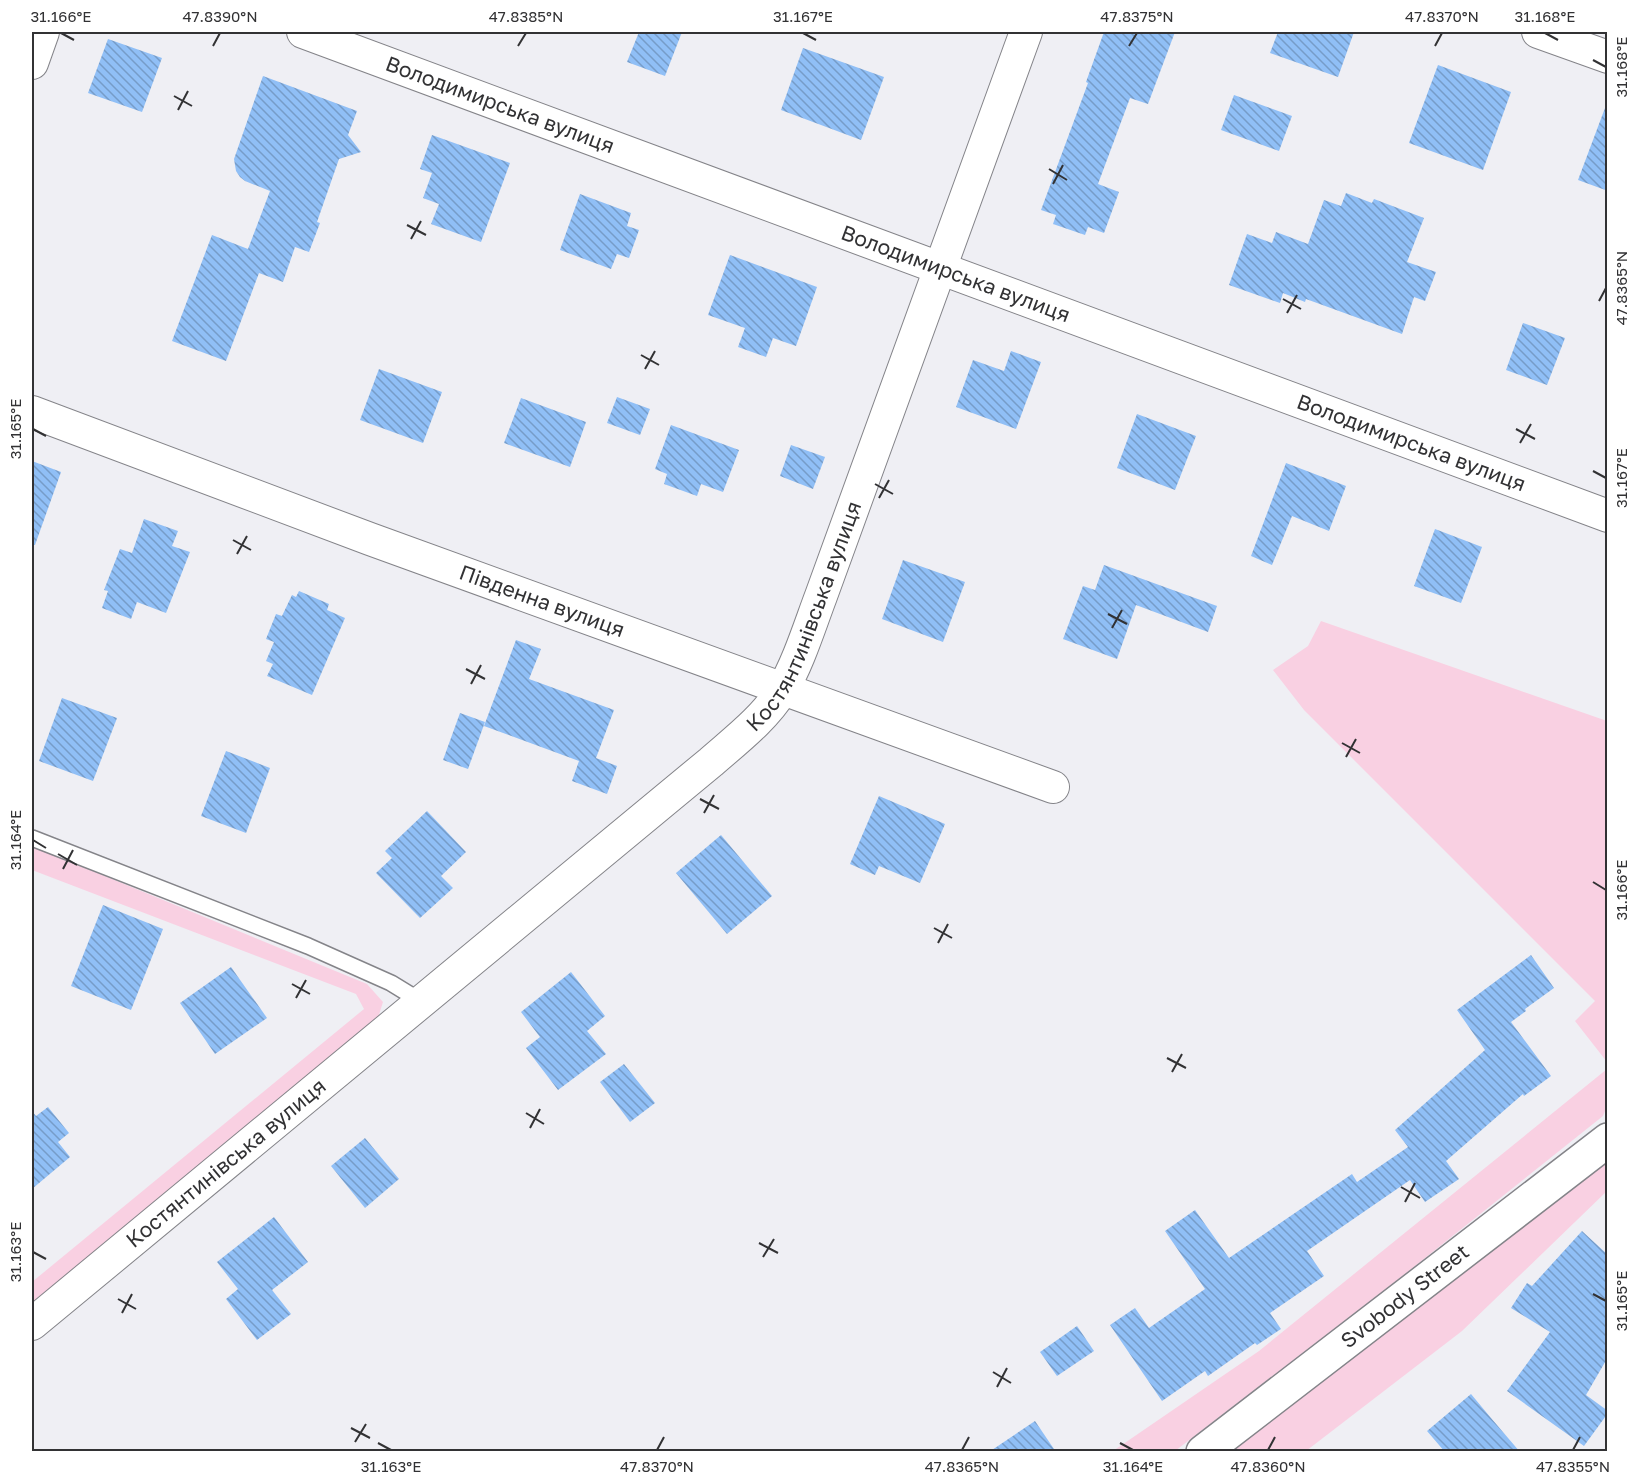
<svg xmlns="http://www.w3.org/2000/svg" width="1639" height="1483" font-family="'Golos Text',sans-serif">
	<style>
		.green { fill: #f9d0e2 }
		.building { fill: url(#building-back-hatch) }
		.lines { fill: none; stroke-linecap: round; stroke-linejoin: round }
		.service-casing { stroke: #848489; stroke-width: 18 }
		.minor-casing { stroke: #848489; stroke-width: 34 }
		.tertiary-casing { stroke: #848489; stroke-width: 36 }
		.service { stroke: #fff; stroke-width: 15 }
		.minor { stroke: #fff; stroke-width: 32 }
		.tertiary { stroke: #fff; stroke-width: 33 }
		.ticks { fill: none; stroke: #323234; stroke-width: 2 }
		.labels { text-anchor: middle; stroke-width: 5; stroke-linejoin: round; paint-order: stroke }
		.street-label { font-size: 21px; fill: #323234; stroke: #fff }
		.neatline { fill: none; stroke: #323234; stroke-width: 2 }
		.ticks-label { font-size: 15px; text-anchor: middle; fill: #323234 }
	</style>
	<defs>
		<pattern id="building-back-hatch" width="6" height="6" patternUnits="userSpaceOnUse" patternTransform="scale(1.5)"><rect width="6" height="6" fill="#90bff6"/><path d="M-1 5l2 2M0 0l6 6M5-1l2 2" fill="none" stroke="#769cc8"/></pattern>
	</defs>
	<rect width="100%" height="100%" fill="#efeff4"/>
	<g class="green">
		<path d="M1321,621l286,100v341l-32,-41 20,-20 -291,-291 -31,-40 35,-24z"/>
		<path d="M32,846l335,138 16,18 -5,16 -346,287v-23l332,-273 -8,-15 -324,-124z"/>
		<path d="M1607,1069v37l-4,10 -198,158 -230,177h-62l146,-100z"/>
		<path d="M1607,1153v38l-145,140 -156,120 -81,1z"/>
	</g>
	<g class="building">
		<path d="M639,32h43l-17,44 -38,-14z"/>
		<path d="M1104,32h71l-27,72 -18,-6 -32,86 21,8 -15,41 -16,-6 -3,8 -32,-11 3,-9 -15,-5 47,-127 -2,-1z"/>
		<path d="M1278,32h76l-16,45 -68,-24z"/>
		<path d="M108,39l54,19 -20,54 -54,-19z"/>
		<path d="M803,48l81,29 -23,63 -80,-30z"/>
		<path d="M1438,65l73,27 -28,78 -74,-27z"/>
		<path d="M263,76l94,35 -9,24 13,17 -22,7 -22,63 3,1 -11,29 -14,-5 -12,35 -24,-9 -33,88 -54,-20 40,-106 36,14 22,-58 -25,-10 -5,-4 -4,-6 -2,-12z"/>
		<path d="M1234,95l58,21 -13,35 -58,-21z"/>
		<path d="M1605,108l3,1v82l-30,-11z"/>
		<path d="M432,135l78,28 -29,79 -50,-18 8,-20 -16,-6 9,-25 -12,-4z"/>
		<path d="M1346,193l26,10 2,-4 50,19 -17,44 29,10 -11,29 -11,-4 -12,37 -96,-35 -1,3 -22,-9 -3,10 -51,-18 18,-51 25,9 4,-11 32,12 16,-44 17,6z"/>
		<path d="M580,194l51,19 -4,13 12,4 -10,28 -12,-4 -6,15 -51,-19z"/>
		<path d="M730,255l87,32 -21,59 -23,-8 -7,19 -28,-10 7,-19 -37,-13z"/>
		<path d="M1523,323l42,15 -18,47 -41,-15z"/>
		<path d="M1011,351l30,11 -25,67 -60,-22 17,-47 31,11z"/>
		<path d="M379,369l63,23 -19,51 -63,-23z"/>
		<path d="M617,397l33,12 -10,26 -33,-12z"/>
		<path d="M521,398l65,24 -16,45 -66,-24z"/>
		<path d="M1137,414l59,22 -21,54 -58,-22z"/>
		<path d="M671,425l68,25 -16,42 -22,-8 -4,12 -33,-12 3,-10 -12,-5z"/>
		<path d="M791,445l34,12 -12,32 -33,-13z"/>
		<path d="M32,461l29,11 -26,73h-3z"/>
		<path d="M1286,463l60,23 -17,45 -37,-15 -20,49 -21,-9z"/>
		<path d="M144,519l34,12 -6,15 18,6 -24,61 -29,-11 -6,17 -29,-11 6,-17 -4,-1 16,-41 12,4z"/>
		<path d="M1435,529l47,18 -21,56 -47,-17z"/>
		<path d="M903,560l62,22 -22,60 -61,-23z"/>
		<path d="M1104,565l113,41 -9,26 -72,-27 -19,54 -54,-20 20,-53 12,4z"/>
		<path d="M299,591l30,13 -2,6 18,8 -33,77 -45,-19 6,-12 -7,-3 8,-19 -8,-3 10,-25 6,2 10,-21 4,2z"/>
		<path d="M516,640l25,9 -12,30 85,31 -18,48 21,8 -10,28 -35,-13 7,-20 -95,-35z"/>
		<path d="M62,698l55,20 -24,63 -54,-20z"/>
		<path d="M460,713l25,9 -17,47 -25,-9z"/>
		<path d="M226,751l44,17 -24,65 -45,-17z"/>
		<path d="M879,796l66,28 -25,59 -41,-17 -4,9 -25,-11z"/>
		<path d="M427,811l39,41 -25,24 12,12 -33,30 -44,-45 16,-15 -7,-7z"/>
		<path d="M721,835l51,61 -45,38 -51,-61z"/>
		<path d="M103,905l60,24 -32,81 -60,-24z"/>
		<path d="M1531,955l23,33 -29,21 1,2 -15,11 40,54 -27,20 -1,-2 -77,67 13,18 -34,23 -15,-22 -103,71 17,25 -54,37 11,16 -24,16 -2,-2 -47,33 -3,-5 -43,30 -52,-76 25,-17 14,20 56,-39 -40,-58 30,-21 34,48 123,-84 5,8 51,-35 -13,-17 90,-80 -28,-40z"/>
		<path d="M231,967l36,51 -52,36 -35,-51z"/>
		<path d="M571,972l34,44 -18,15 19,23 -48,36 -32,-42 14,-11 -19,-25z"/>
		<path d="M624,1064l31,39 -25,19 -30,-40z"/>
		<path d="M48,1107l21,26 -11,9 12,15 -38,32v-78l4,5z"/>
		<path d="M365,1138l34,41 -34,29 -34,-42z"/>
		<path d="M274,1217l34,45 -36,28 19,24 -34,26 -31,-41 12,-10 -21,-27z"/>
		<path d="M1582,1231l26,24v102l-22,38 22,16v2l-24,33 -77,-55 43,-59 -39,-24 16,-25 5,3z"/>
		<path d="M1077,1326l17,25 -37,25 -17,-24z"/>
		<path d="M1471,1394l20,24 29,34h-75l-18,-21z"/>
		<path d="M1035,1421l21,31h-67z"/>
	</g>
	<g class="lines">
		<g class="service-casing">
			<path id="service" d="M32,838l276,108 83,37 31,19"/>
		</g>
		<g class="minor-casing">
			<g id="minor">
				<path id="s1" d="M303,32l1305,484"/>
				<path d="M1538,32l70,25"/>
				<path d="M32,63l11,-31"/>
				<path id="s2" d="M32,412l338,127 683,248"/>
				<path id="s3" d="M32,1324l679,-562c25,-22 53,-43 71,-72 16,-26 28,-65 39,-94l205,-564"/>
			</g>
		</g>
		<g class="tertiary-casing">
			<g id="tertiary">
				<path id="s4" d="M1203,1452l405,-312"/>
			</g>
		</g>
		<use href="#service" class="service"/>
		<use href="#minor" class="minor"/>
		<use href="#tertiary" class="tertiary"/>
	</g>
	<path class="ticks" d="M61,33l13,7M803,33l13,7M1545,33l13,7M213,46l7,-13M518,46l8,-13M1129,46l8,-13M1435,46l7,-13M1593,60l13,7M174,96l18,10M178,110l10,-19M1049,169l18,11M1053,184l10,-19M407,225l19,10M411,239l10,-18M1283,299l18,10M1599,301l7,-13M1287,313l10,-18M641,355l18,10M645,369l10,-18M33,429l13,7M1516,429l19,10M1520,443l11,-19M1593,471l13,7M875,484l18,10M879,498l10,-18M233,540l18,10M237,554l10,-18M1108,614l19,10M1112,628l10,-18M466,669l19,10M471,684l10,-19M1342,743l18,10M1346,757l10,-18M700,799l19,10M704,813l10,-18M33,840l13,8M58,854l19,11M63,869l10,-19M1593,882l13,8M934,928l18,10M938,943l10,-19M292,984l18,10M296,998l10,-18M1167,1058l19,10M1172,1072l10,-18M526,1113l18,11M530,1128l10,-19M1401,1187l19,11M1405,1202l10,-19M759,1243l19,10M33,1252l13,7M763,1257l11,-18M1593,1294l13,7M118,1299l18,10M122,1313l10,-19M993,1372l18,11M997,1387l10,-19M351,1428l19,10M355,1442l11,-18M378,1443l13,7M1120,1443l13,7M657,1450l7,-13M962,1450l7,-13M1268,1450l7,-13M1573,1450l7,-13"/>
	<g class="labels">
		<g class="street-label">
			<text dy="7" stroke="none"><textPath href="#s1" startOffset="210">Володимирська вулиця</textPath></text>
			<text dy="7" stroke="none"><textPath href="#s1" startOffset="696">Володимирська вулиця</textPath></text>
			<text dy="7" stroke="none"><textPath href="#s1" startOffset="1182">Володимирська вулиця</textPath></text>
			<text dy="7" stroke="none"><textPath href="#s2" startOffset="544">Південна вулиця</textPath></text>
			<text dy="7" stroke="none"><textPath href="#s3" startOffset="1059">Костянтинівська вулиця</textPath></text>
			<text dy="7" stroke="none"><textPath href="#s3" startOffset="252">Костянтинівська вулиця</textPath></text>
			<text dy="7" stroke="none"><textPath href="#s4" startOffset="255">Svobody Street</textPath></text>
		</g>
	</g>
	<rect width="1639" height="1483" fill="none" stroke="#ffffff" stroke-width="66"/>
	<rect x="33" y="33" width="1573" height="1417" class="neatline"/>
	<g class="ticks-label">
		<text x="61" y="22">31.166°E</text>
		<text x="220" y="22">47.8390°N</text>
		<text x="526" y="22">47.8385°N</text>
		<text x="803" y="22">31.167°E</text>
		<text x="1137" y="22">47.8375°N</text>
		<text x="1442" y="22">47.8370°N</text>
		<text x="1545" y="22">31.168°E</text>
		<text transform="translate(1622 67) rotate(-90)" y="5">31.168°E</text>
		<text transform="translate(1622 288) rotate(-90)" y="5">47.8365°N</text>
		<text transform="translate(16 429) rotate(-90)" y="5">31.165°E</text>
		<text transform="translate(1622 478) rotate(-90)" y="5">31.167°E</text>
		<text transform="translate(16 840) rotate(-90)" y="5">31.164°E</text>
		<text transform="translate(1622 890) rotate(-90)" y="5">31.166°E</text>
		<text transform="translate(16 1252) rotate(-90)" y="5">31.163°E</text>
		<text transform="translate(1622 1301) rotate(-90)" y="5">31.165°E</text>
		<text x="391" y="1472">31.163°E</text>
		<text x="657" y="1472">47.8370°N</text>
		<text x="962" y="1472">47.8365°N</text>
		<text x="1133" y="1472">31.164°E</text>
		<text x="1268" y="1472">47.8360°N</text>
		<text x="1573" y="1472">47.8355°N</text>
	</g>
</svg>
